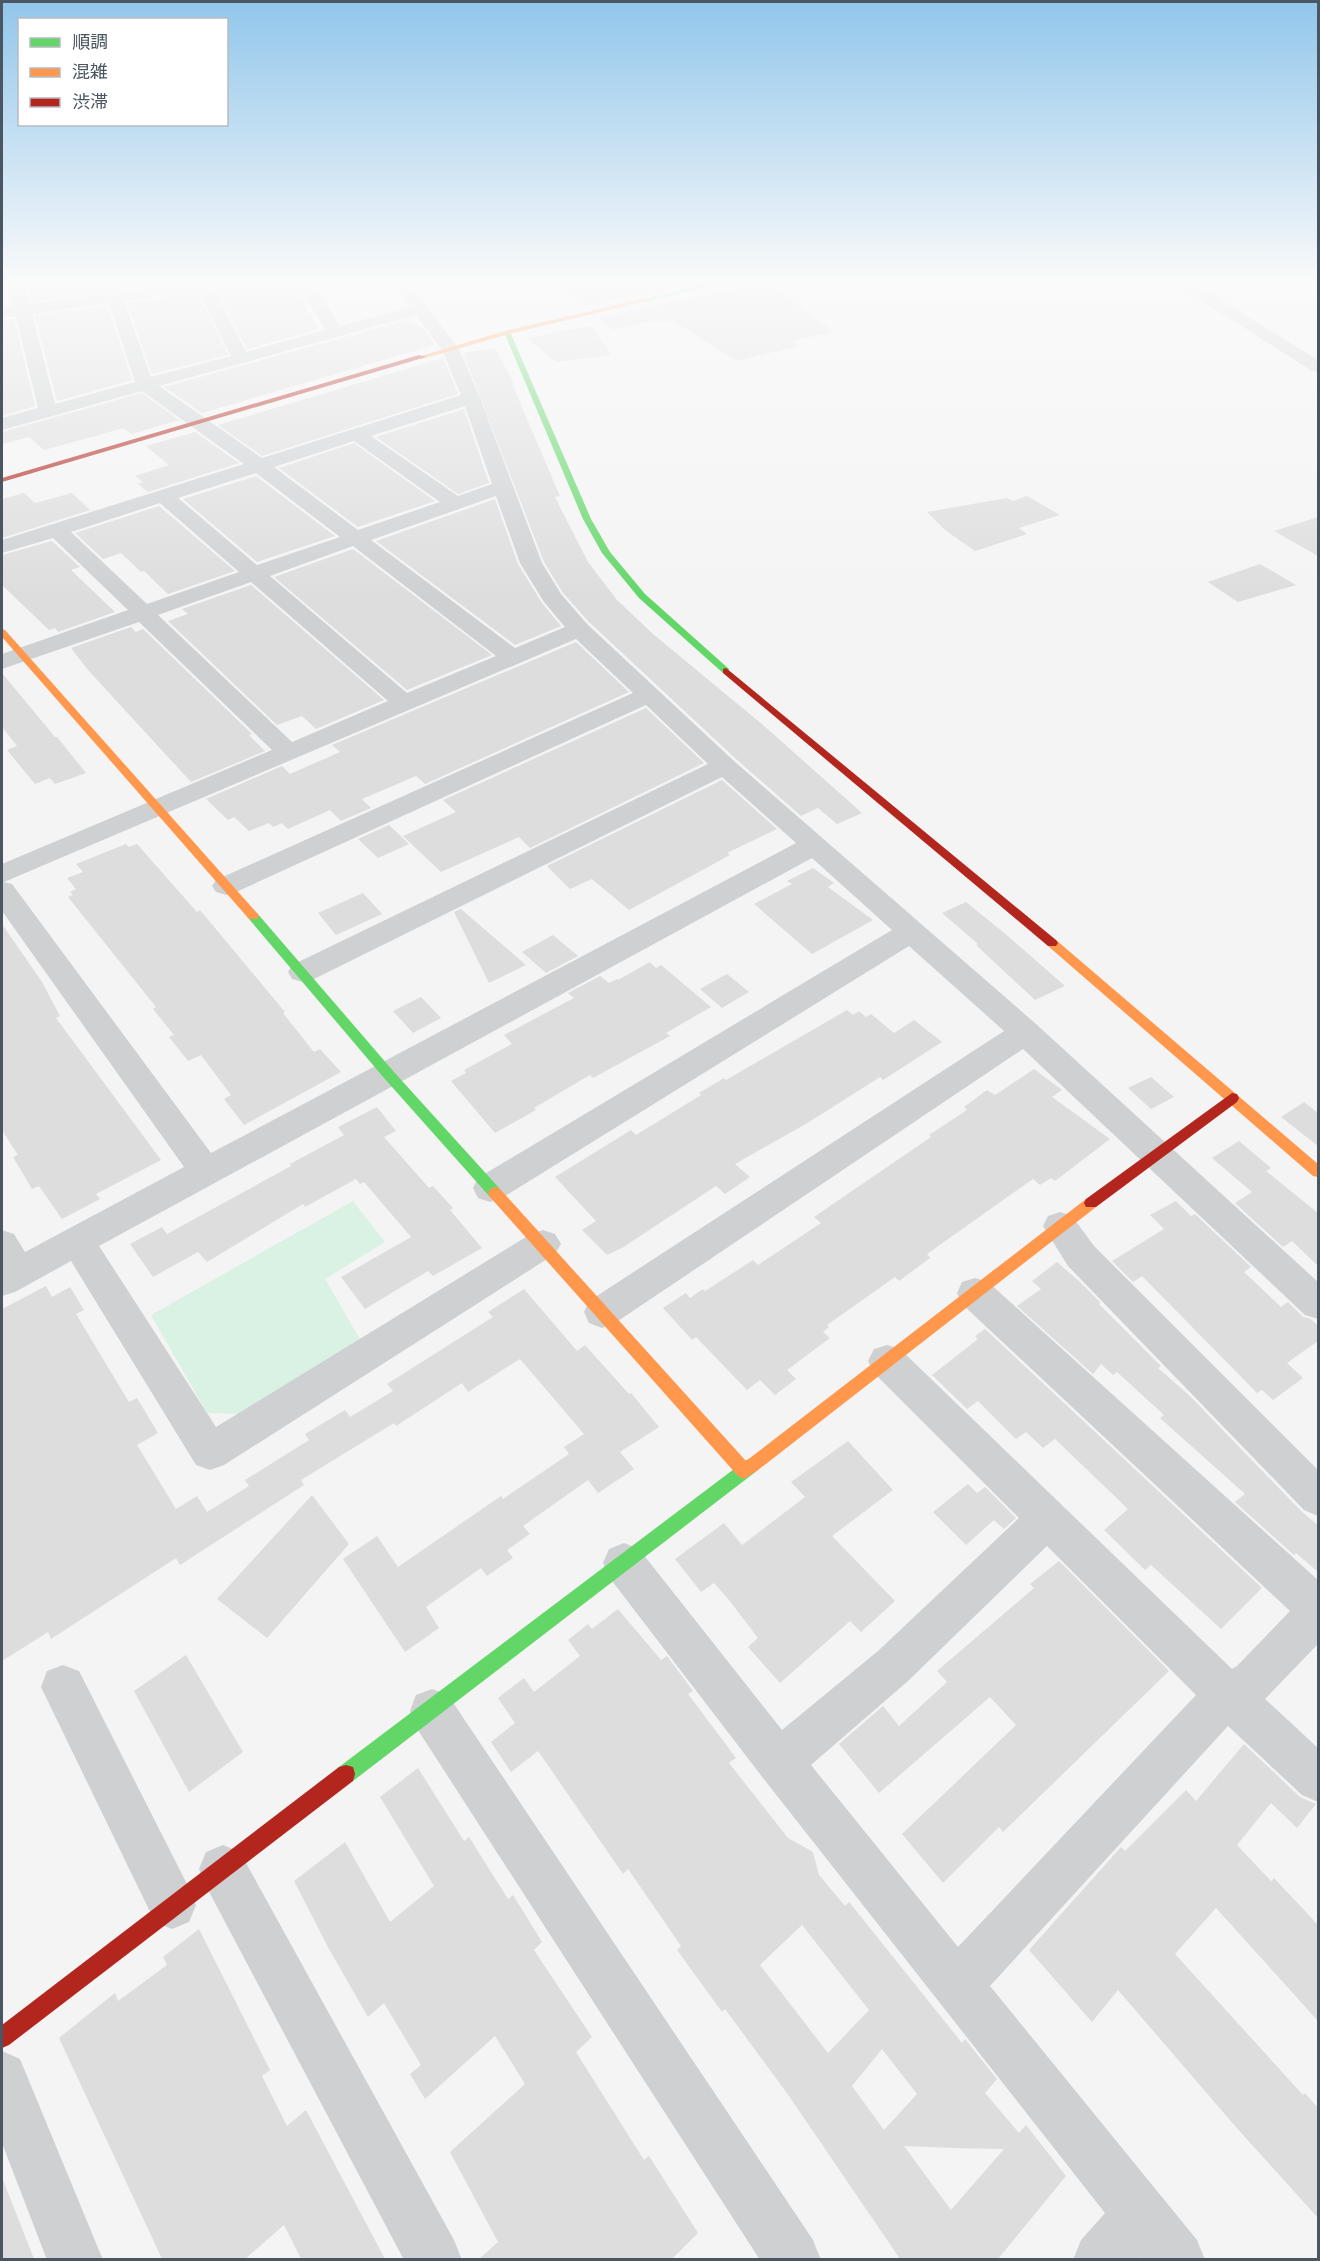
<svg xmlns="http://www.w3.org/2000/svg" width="1320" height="2261" font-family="Rubik,'Noto Sans JP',sans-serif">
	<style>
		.green { fill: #d9f2e3 }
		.building { fill: #ddddde; fill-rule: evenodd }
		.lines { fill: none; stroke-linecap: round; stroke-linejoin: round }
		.street { fill: #ced0d2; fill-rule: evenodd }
		.fast { fill: #63d668; fill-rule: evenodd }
		.slow { fill: #ff974d; fill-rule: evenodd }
		.jam { fill: #b3261e; fill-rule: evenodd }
	</style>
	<rect width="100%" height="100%" fill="#f4f4f4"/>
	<path class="green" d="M353,1201l32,41 -60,37 36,62 -116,73 -38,-1 -56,-98z"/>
	<g class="building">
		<path d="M63,280h36l4,12 -72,10 -4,-17z"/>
		<path d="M119,280h59l-55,9z"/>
		<path d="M280,280h11l28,49 -72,20 -30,-59z"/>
		<path d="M562,280h124v3l-101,23 -18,-14 7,-2z"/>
		<path d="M771,284l63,48 -43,9 8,5 -63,15 -64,-41 -12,3 -3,-3 -44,10 -14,-12 88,-20z"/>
		<path d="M198,293l30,62 -76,19 -25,-71z"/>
		<path d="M107,305l25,75 -75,21 -22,-85z"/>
		<path d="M14,319l21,87 -33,10v-96z"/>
		<path d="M407,320l16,8 12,17 -233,68 -38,-26z"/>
		<path d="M591,326l21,29 -56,7 -29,-24z"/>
		<path d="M495,348l19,36h-2l48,112 -5,1 33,65 29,38 36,34 110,91 99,88 -25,11 -19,-16 -17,8 -65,-57 -147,-137 -26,-29 -19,-31 -81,-209z"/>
		<path d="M443,358l15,36 -196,62 -44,-31z"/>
		<path d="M142,393l37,27 -48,14 -7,-6 -80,22 -15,-13 -27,7v-12z"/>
		<path d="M464,409l25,74 -31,11 -82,-57z"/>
		<path d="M195,432l44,31 -91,29 -10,-8 5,-2 -8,-6 34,-11 -23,-19z"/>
		<path d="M354,443l81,58 -77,26 -79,-59z"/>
		<path d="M256,476l79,60 -78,26 -74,-63z"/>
		<path d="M24,493l11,10 37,-10 18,17 -88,28v-39z"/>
		<path d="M1027,496l33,19 -41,13 8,6 -52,17 -30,-21 -18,-18 80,-14 6,3z"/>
		<path d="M495,499l23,65 24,39 19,23 -46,19 -139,-104z"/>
		<path d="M159,506l76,65 -67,23 -24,-23 -3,1 -20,-19 -18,6 -28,-26z"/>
		<path d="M1318,517v39l-44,-25z"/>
		<path d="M52,541l28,26 -9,3 44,42 -57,20 -3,-4 -6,2 -47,-45v-30z"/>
		<path d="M353,549l139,106 -85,35 -133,-113z"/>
		<path d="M1260,564l36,21 -58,17 -30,-20z"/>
		<path d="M251,585l133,115 -68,29 -14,-13 -25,9 -109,-104 20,-7 -6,-5z"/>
		<path d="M131,627l5,5 7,-3 109,105 -3,1 16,16 -74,31 -103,-112 -17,-22z"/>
		<path d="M576,642l53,50 -204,92 -9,-8 -54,23 9,9 -30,13 -11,-11 -42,19 -6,-6 -9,4 -4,-4 -20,8 -15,-14 -6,3 -22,-21 76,-33 8,8 50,-22 -8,-7z"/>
		<path d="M2,673l53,64h2l29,36 -31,11 -5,-6 -15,6 -5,-6 -23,-28 10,-4 -15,-19z"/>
		<path d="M646,708l58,55 -174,85 -11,-11 -78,35 -38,-36 53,-24 -13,-12z"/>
		<path d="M722,780l55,49 -50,24 3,2 -101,55 -37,-31 -22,10 -23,-23z"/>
		<path d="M389,825l20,19 -31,14 -20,-19z"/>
		<path d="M126,844l3,3 8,-3 60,68 3,-2 85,102 -2,1 31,39 6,-3 21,23 -97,53 -20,-26 7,-4 -30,-40 -13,6 -19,-24 5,-2 -21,-26 3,-2 -88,-110 5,-2 -3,-3 6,-3 -9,-11 16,-6 -7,-8z"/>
		<path d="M813,868l21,15 -6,4 45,33 -61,34 -58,-50 38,-20 -5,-3z"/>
		<path d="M363,893l19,21 -46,21 -18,-22z"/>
		<path d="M966,902l37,30 62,54 -30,14 -59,-55 2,-1 -36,-31z"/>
		<path d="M461,909l65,56 -37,18 -35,-71z"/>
		<path d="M2,924l40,58 18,34 -4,2 105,142 -65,34 4,5 -38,20 -23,-33 -7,3 -19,-32 5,-2 -16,-25z"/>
		<path d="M553,935l25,21 -32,17 -24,-21z"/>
		<path d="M650,962l6,6 5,-3 50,42 -45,26 4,3 -77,42 -3,-3 -56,33 2,2 -41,23 -44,-52 15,-8 -2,-3 48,-26 -8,-9 70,-37 -6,-5 32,-17 9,7 8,-4 1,1z"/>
		<path d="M727,974l22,18 -27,16 -22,-19z"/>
		<path d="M421,997l20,21 -28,15 -20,-22z"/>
		<path d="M847,1010l6,5 6,-4 7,6 5,-3 23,19 20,-13 28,22 -59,38 -3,-3 -71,45 -74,42 15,13 -25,17 -9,-8 -94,62 -15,7 -25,-25 14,-9 -41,-44 76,-47 5,5 65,-40 -2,-2 25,-15 2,2z"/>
		<path d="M1034,1069l28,21 -10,7 58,42 -55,42 -4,-3 -11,7 -7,-6 -106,75 3,4 -31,23 -4,-4 -68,48 2,2 -6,5 7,6 -43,32 9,9 -21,16 -15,-15 -13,10 -51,-53 -4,3 -29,-32 23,-15 4,5 13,-9 2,2 48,-31 5,5 63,-42 -7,-6 117,-80 -2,-2 38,-25 -3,-3 23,-17 8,5z"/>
		<path d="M1151,1077l23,20 -23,12 -23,-21z"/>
		<path d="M1304,1102l14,11v33l-37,-29z"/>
		<path d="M377,1107l19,24 -12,6 45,51 4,-2 20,22 -3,2 32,38 -49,28 -5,-5 -63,38 -24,-32 70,-40 -47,-55 -4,2 -4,-5 -51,28 -2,-3 -96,58 -9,-10 -45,25 -23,-33 32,-17 5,7 124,-68 -1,-2 54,-29 -6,-8z"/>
		<path d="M1239,1141l32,27 -5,3 52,42v53l-26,-25 -9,6 -48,-44 17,-11 -40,-34z"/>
		<path d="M1176,1201l15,15 4,-2 56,53 -7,5 37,35 7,-5 15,15 8,2 7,7v15l-31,22 16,15 -30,22 -11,-10 -5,3 -115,-117 -9,6 -21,-21 52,-32 -14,-14z"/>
		<path d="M1057,1262l23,20 21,21 -2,1 62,62 -3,2 32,28 112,116 16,13v47l-22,-19 -2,2 -59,-53 10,-8 -85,-76 4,-3 -47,-43 -4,3 -12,-11 -8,10 -76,-68 24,-17 -9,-8z"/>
		<path d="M46,1286l6,11 18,-10 14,23 -8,4 53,88 8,-4 21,35 -21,12 39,64 21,-13 10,16 42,-26 -4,-6 64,-40 -4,-6 40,-24 5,7 43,-26 -6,-7 106,-67 -5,-5 36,-23 53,62 8,-6 44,49 2,-1 28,34 -39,25 14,17 -36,24 -10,-13 -65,46 7,8 -23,16 6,8 -26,18 -6,-8 -55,39 13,21 -34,24 -62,-93 34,-23 21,31 103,-71 2,3 66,-45 -5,-7 20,-13 -64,-75 -52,33 -6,-9 -66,43 -2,-3 -93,57 3,5 -124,80 -4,-7 -125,81 -3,-7 -46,29v-352z"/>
		<path d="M985,1329l277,259 -41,41 -70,-64 -6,5 -41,-40 24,-21 -73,-70 -12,9 -17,-16 -10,7 -38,-38 -11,8 -35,-34 46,-36 -3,-3z"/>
		<path d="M848,1441l45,49 -61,46 63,65 -34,31 -11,-11 -70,62 -32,-36 10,-9 -29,-38 -15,-17 -13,9 -26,-33 49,-36 18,22 63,-48 -14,-15z"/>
		<path d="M968,1484l9,9 8,-6 31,31 -12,11 -10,-9 -28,25 -33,-33z"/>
		<path d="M312,1495l37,49 -82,94 -50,-39z"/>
		<path d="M1059,1561l110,110 -166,161 -4,-5 -56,56 -41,-49 114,-109 -26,-28 -111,96 -40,-49 44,-38 16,20 48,-44 -10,-11 97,-83 -4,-4z"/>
		<path d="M618,1609l43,51 6,-4 26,35 -5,3 48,64 -7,5 59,75 25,14 6,23 26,31 4,-4 113,141 3,-4 32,40 -12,14 34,40 7,-8 40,51 -68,83h-98l-111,-163 -64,-87 -3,3 -45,-62 4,-4 -53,-77 -5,5 -85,-123 -27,21 -20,-30 24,-19 -17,-25 26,-20 10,14 46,-36 -12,-16 20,-16 4,5zM802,1925l67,85 -41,43 -68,-88zM882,2049l35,45 -33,36 -32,-44zM904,2146l50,2 50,1 -53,61z"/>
		<path d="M186,1655l57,97 -54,40 -55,-101z"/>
		<path d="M1244,1744l56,53 16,7 -19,24 -26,-25 -34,42 34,36 3,-3 44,47v96l-102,-113 -41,46 128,141 2,-2 13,15v110l-83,-92 -117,-136 -26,32 -63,-72 92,-103 4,4 61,-61 10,11z"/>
		<path d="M418,1768l46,73 5,-4 39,62 5,-4 29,47 -8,8 58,87 -16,15 68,108 5,-4 49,77 -26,26h-193l19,-17 -48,-90 75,-68 -30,-48 -70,63 -15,-25 11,-9 -37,-62 -16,14 -39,-68 -35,-68 51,-39 45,80 44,-36 -54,-89z"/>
		<path d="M199,1929l71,141 -8,6 25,50 19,-16 79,149h-84l-17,-34 -39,34h-83l-103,-221 56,-45 3,8 49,-36 -4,-8z"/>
		<path d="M2,2180h1l31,79h-32z"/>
	</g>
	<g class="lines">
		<g class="street">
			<path d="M7,280h16l6,24 77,-10 -5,-14h16l4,12 73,-12h55l-8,5 -27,3 32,64 79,-22 -29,-50h16l28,46 70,-19 -19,-27h16l52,69 21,49 62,165 19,31 26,30 147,137 302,263 282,258v37l-13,-4 -282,-266 -408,274 -13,5 -13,-5 -5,-11 5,-11 415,-270 -95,-85 -407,252 -12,4 -12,-4 -5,-10 5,-10 414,-248 -80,-72 -713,388 117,181 315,-193 12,-4 12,4 6,10 -6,10 -331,211 -14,5 -14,-5 -125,-204 -56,31 -13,4v-66l12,4 11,18 159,-85 -182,-256v-47l270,-114 -133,-128 -137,47v-15l126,-44 -75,-72 -51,15v-13l242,-76 -102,-73 -140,39v-12l36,-10 -22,-92 -14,2v-10l11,-2zM199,291l32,65 -80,21 -27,-76zM109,303l26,79 -80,22 -23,-90zM416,315l26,35 19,45 -199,63 -103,-72zM465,406l27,78 -34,12 -87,-60zM354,441l86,61 -82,28 -84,-63zM256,473l84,64 -83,28 -79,-67zM496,496l24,67 24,39 21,25 -50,21 -144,-108zM160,503l79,69 -92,32 -76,-72zM353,546l143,110 -89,37 -137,-117zM251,582l137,119 -96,41 -134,-127zM576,639l57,54 -417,187 -4,6 4,6 10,3 10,-3 410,-187 62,59 -416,201 -4,7 4,7 11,3 11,-3 408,-202 74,66 -585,310 -199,-269 -8,-2z"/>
			<path d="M1169,280h20l129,80v12l-6,-1z"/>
			<path d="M1060,1212l12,4 22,30 224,224v46l-14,-6 -236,-244 -25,-40 5,-10z"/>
			<path d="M975,1278l13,4 330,298v64l-53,55 53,49v54l-16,-7 -74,-69 -238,260 207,254 8,20h-64l-1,-3 -2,3h-65l8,-20 24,-27 -342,-435 -154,-201 -6,-14 6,-14 15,-6 15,6 143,181 96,-79 141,-133 -145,-145 -6,-12 6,-12 13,-4 13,4 332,320 5,-3 53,-55 -328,-307 -5,-11 5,-11zM1047,1546l149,149 -238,252 -147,-182 97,-84z"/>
			<path d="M63,1665l16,6 110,217 7,17 -7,17 -17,7 -17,-7 -114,-235 6,-16z"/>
			<path d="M432,1689l16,6 365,545 8,20h-61l-344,-533 -6,-16 6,-16z"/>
			<path d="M223,1845l17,7 214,388 8,20h-58l-198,-374 -7,-17 7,-17z"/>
			<path d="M2,2051l18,8 83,201h-56l-45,-117z"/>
		</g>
		<g class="fast">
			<path d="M721,280h13l-89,22 -3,-2z"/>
			<path d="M507,330l3,2 81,187 19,33 35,42 84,75v4h-6l-84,-75 -37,-45 -19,-34 -79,-187z"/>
			<path d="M253,912l4,1 137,159 106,117 2,4 -2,4h-10l-106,-119 -135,-159 -2,-3 2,-3z"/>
			<path d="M752,1458l6,2 2,5 -2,5 -405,311 -7,2 -7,-2 -2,-7 2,-7 407,-307z"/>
		</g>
		<g class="slow">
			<path d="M645,298l2,3 -138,33 -87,25 -4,-2 87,-26z"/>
			<path d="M2,629l3,1 252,283 2,3 -2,3h-8l-247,-282z"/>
			<path d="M1052,939l4,1 262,224v13l-5,-1 -265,-230 -2,-3 2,-3z"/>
			<path d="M495,1187l5,2 246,272 340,-262h10l2,4 -2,4 -338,263 -14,9 -6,-3 -248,-279 -2,-4 2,-4z"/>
		</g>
		<g class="jam">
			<path d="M419,355l7,2 -424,125v-4z"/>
			<path d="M726,668l330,272 2,3 -2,3h-8l-325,-273v-4z"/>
			<path d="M1232,1093l5,1 2,4 -2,4 -141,105h-10l-2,-4 2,-4z"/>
			<path d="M346,1765l7,2 2,7 -2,7 -344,264 -7,3v-23l337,-258z"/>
		</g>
	</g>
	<linearGradient id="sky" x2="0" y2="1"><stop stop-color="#91c6eb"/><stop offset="0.47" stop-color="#fafafa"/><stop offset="1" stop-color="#fafafa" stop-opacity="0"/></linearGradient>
	<rect width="1320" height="597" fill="url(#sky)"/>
	<rect width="1320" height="2261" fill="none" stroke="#4a5661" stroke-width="6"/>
	<rect x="18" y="18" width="210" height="108" fill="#ffffff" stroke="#b7bbc0" stroke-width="1.5"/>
	<rect x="30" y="38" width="30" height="9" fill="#63d668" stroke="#b7bbc0" stroke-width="1.5"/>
	<text x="72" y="48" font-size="18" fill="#4a5661">順調</text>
	<rect x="30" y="68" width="30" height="9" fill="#ff974d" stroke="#b7bbc0" stroke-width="1.5"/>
	<text x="72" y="78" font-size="18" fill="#4a5661">混雑</text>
	<rect x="30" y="98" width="30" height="9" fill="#b3261e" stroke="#b7bbc0" stroke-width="1.5"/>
	<text x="72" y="108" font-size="18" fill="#4a5661">渋滞</text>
</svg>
